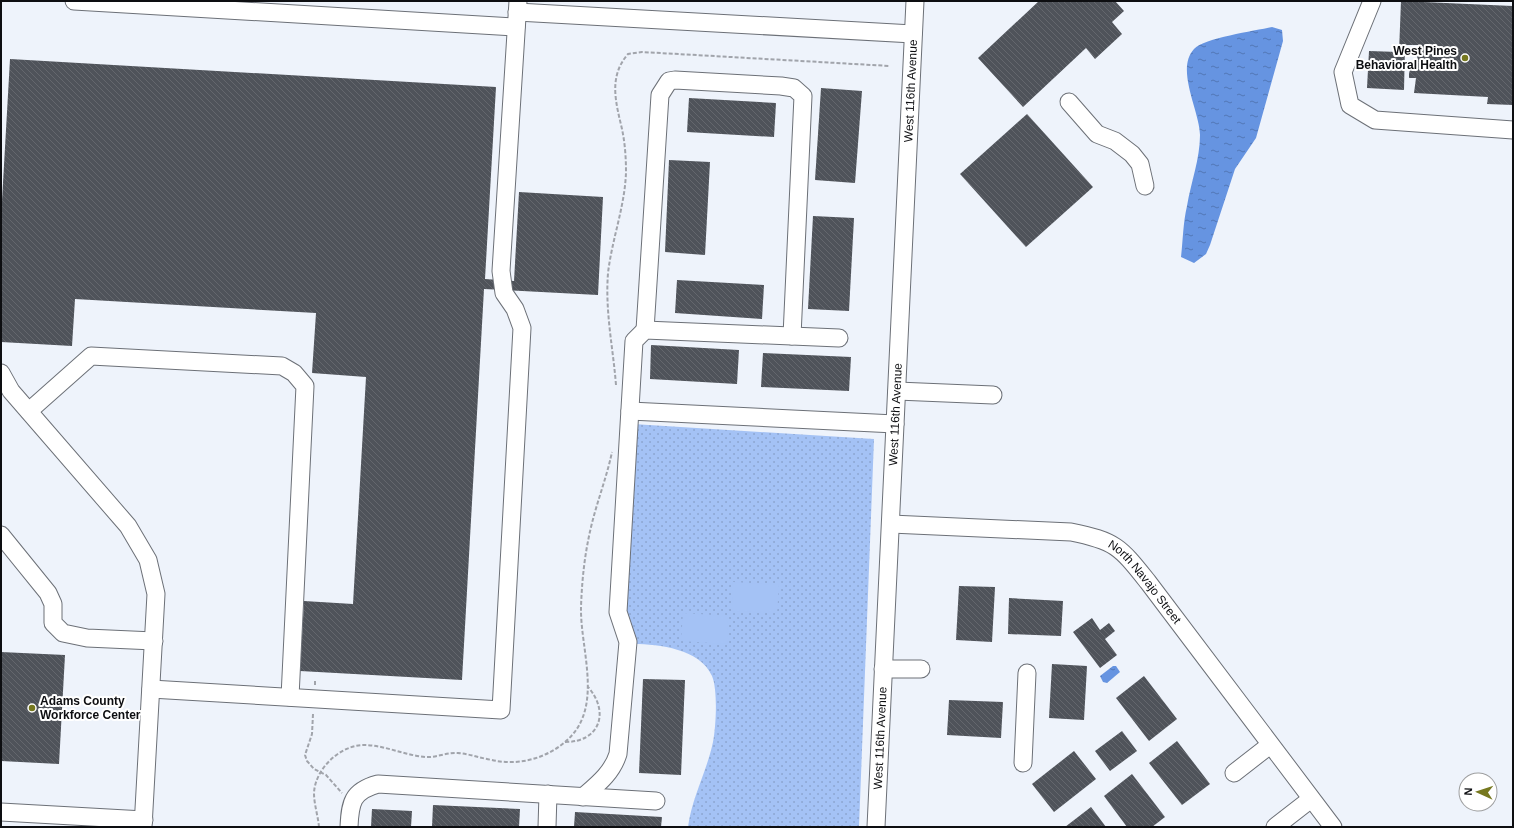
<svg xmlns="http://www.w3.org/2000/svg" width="1514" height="828" font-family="Helvetica,sans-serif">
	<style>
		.grass { fill: url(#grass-dots) }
		.pitch { fill: #a4c2f5 }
		.water { fill: url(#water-ripples) }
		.building { fill: url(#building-back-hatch) }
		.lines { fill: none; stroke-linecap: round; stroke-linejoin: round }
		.minor-casing { stroke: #6c7077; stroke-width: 19 }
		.path { stroke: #a1a4ab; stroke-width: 2; stroke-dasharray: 4 2; stroke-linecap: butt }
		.minor { stroke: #fff; stroke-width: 17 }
		.poi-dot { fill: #76781f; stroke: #fff; stroke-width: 1.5 }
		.labels { text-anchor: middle; stroke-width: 4; stroke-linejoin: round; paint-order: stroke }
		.poi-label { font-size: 12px; font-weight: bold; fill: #0d0e11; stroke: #fff; text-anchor: end }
		.street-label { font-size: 12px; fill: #0d0e11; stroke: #fff }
	</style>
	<defs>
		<pattern id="grass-dots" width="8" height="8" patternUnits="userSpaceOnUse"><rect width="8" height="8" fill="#a4c2f5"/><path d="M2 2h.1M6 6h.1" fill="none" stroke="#8ca6d1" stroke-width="1.8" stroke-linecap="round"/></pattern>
		<pattern id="water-ripples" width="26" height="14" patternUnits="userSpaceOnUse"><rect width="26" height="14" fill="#6694e1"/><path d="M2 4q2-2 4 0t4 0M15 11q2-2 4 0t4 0" fill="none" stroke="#5277b5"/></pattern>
		<pattern id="building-back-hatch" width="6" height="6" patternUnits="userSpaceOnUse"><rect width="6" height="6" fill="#4f535a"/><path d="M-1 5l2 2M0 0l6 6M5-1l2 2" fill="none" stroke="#64676d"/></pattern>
	</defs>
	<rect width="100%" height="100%" fill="#eef3fb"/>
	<path class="grass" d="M633,424l241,15 -15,388h-171c4,-30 19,-56 25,-85 3,-15 5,-52 -1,-66 -12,-27 -53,-32 -78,-32l-10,-34z"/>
	<g class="pitch">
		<path d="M733,582l46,3 -2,28 -45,-2z"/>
		<path d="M683,613l45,3 -1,28 -46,-3z"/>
	</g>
	<g class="water">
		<path d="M1272,27l10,3 1,11 -27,97 -21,31 -25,76 -4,9 -12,9 -13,-6c2,-17 2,-34 6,-51 4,-24 13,-47 13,-71 0,-23 -25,-66 -6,-86 10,-11 60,-18 78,-22z"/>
		<path d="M1113,666h3l4,6 -13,11 -4,-1 -3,-6z"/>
	</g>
	<g class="building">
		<path d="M1039,1h76l9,10 -12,11 10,12 -27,25 -9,-11 -63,59 -45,-49z"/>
		<path d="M1401,1l112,5v99l-26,-1 1,-7 -74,-4 2,-15h-7v-4l2,-11h6l1,-18h-13l-1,45 -37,-2 2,-37 30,1z"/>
		<path d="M10,59l486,28 -11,192 29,2 5,-89 84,5 -5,98 -114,-6 -22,391 -162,-9 4,-70 49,3 13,-227 -54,-4 4,-60 -241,-14 -3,47 -71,-4v-124z"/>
		<path d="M821,88l41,3 -7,92 -40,-3z"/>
		<path d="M689,98l87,5 -2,34 -87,-5z"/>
		<path d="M1027,114l66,73 -67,60 -66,-73z"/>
		<path d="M669,160l41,2 -5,93 -40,-3z"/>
		<path d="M813,216l41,2 -5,93 -41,-2z"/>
		<path d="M677,280l87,5 -2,34 -87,-6z"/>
		<path d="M651,345l88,5 -2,34 -87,-5z"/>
		<path d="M763,353l88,4 -2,34 -88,-4z"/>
		<path d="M959,586l36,1 -3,55 -36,-2z"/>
		<path d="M1009,598l54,3 -2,35 -53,-2z"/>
		<path d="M1092,618l8,12 9,-7 6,8 -10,8 12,16 -17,13 -27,-36z"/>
		<path d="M1,652l64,3 -6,109 -58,-3z"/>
		<path d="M1052,664l35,2 -3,54 -35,-2z"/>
		<path d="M1144,676l33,43 -28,22 -33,-43z"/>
		<path d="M643,679l42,1 -4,95 -42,-2z"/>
		<path d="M949,700l54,2 -2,36 -54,-3z"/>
		<path d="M1122,731l15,20 -27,20 -15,-20z"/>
		<path d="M1177,741l33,43 -28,21 -33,-42z"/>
		<path d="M1074,751l22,28 -42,33 -22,-28z"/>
		<path d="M1132,774l33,43 -13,10h-25l-23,-31z"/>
		<path d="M433,805l87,4 -1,18h-87z"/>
		<path d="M1091,807l15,20h-41z"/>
		<path d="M372,809l40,2 -1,16h-40z"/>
		<path d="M575,812l87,5 -1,10h-87z"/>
	</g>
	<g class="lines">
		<g class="minor-casing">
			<g id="minor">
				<path d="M74,1l442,26"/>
				<path d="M1372,1l-29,71 7,33 25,15 138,10"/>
				<path d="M517,12l396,22"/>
				<path d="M1069,102l28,32 18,7 17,13 8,10 5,22"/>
				<path d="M645,330l15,-235 9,-14 6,-1 106,6 13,2 9,8 -11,240"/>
				<path d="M1,373l10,18 117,135 20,34 8,34 -13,233"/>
				<path d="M897,391l96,4"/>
				<path d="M29,411l62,-55 191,10 12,7 11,13 -15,311"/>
				<path d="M630,411l265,13"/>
				<path id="s1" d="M891,524l180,8c45,9 49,15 77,50l185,245"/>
				<path d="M1,535l47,58 5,11v19l10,10 24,5 67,3"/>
				<path d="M883,669h38"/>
				<path d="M151,689l350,21 21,-382 -7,-19 -11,-16 -3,-22 17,-270"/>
				<path d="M1023,763l4,-90"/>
				<path d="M1234,773l36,-28"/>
				<path d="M583,797c15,-13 29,-24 35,-43l10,-112 -10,-30 16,-271 11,-11 194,8"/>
				<path d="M1,812l143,8"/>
				<path d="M349,827c1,-24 3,-36 29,-43l278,17"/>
				<path d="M547,827l1,-33"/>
				<path id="s2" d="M876,827l39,-826"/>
				<path d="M1275,827l36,-28"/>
			</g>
		</g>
		<g class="path">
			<path d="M616,385c-3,-38 -11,-73 -8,-112 4,-34 17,-67 18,-101 0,-14 -1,-29 -4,-43 -6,-26 -14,-52 6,-75l14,-2 248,14"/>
			<path d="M315,685v-5"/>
			<path d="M313,714l-1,20 -7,21 2,6 7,8 12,6 16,18"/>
			<path d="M565,742c35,0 45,-30 23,-55"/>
			<path d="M319,827c-1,-11 -5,-23 -5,-34 1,-24 26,-48 50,-48 20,0 40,10 61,12 11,1 22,-5 33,-4 12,1 22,5 34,7 25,6 53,-1 73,-18 40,-33 15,-92 16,-135 1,-29 4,-56 11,-84 6,-24 15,-47 20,-71"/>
		</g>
		<use href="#minor" class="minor"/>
	</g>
	<g class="poi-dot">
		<circle cx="1465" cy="58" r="4"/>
		<circle cx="32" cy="708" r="4"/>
	</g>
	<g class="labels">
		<g class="poi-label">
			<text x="1457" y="55">West Pines<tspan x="1457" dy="14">Behavioral Health</tspan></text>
			<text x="40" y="705" text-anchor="start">Adams County<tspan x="40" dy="14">Workforce Center</tspan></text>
		</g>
		<g class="street-label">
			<text dy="4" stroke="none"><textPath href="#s2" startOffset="737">West 116th Avenue</textPath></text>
			<text dy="4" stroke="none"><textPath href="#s2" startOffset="413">West 116th Avenue</textPath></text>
			<text dy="4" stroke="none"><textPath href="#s1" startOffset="273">North Navajo Street</textPath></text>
			<text dy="4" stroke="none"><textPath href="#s2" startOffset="89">West 116th Avenue</textPath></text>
		</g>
	</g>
	<rect width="1514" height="828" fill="none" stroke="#0d0e11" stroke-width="4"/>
	<g transform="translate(1478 792) rotate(273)"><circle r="19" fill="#ffffff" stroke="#9e9fa0"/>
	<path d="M0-3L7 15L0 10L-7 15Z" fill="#76781f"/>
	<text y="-6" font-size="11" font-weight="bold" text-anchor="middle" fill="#0d0e11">N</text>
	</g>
</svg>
